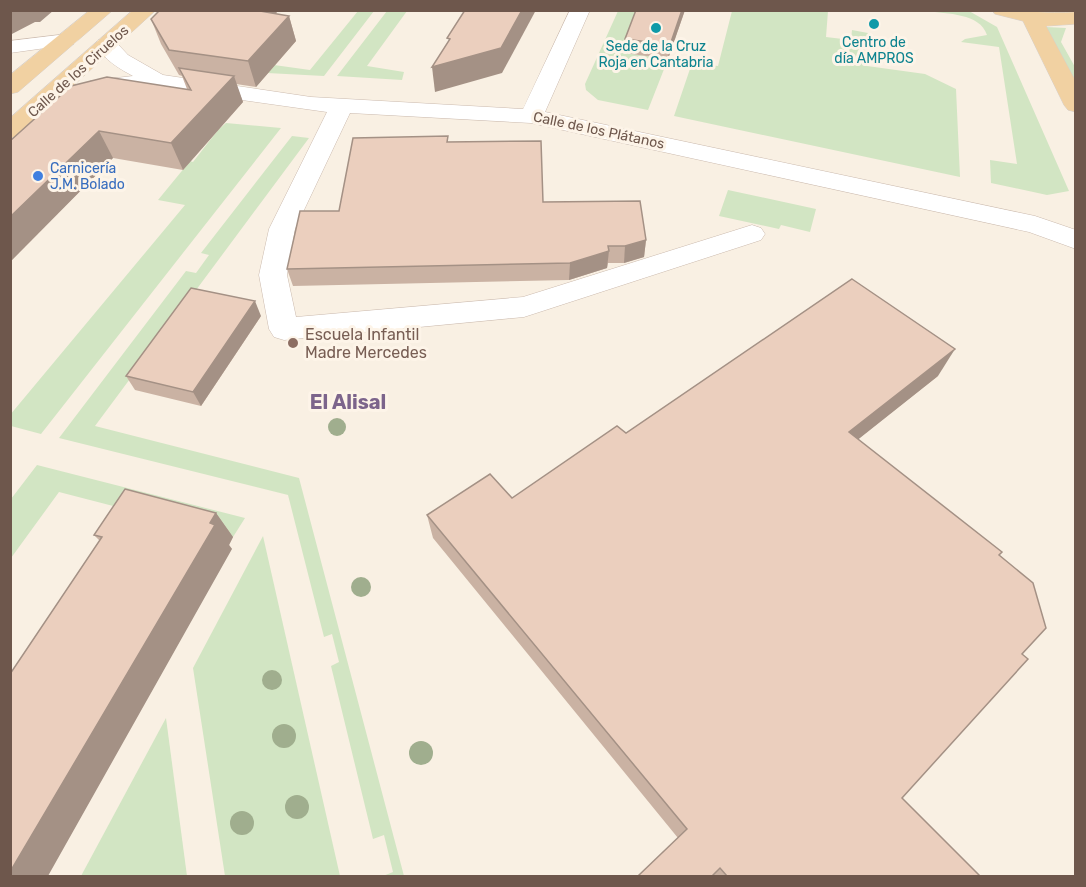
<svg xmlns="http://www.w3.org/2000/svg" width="1086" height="887" font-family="Rubik,sans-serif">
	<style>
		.green { fill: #d2e5c3 }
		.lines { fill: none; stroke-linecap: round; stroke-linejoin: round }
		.minor-casing { stroke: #cbbaae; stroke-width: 1 }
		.major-casing { stroke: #d6d0cd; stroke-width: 1 }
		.minor { fill: #fff; fill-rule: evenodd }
		.major { fill: #f1d1a2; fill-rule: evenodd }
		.tree { fill: #a0ae8e }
		.wall { fill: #cab2a3 }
		.shaded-wall { fill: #a49185 }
		.building { fill: #ebcfbe; stroke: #a49185; stroke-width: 1.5 }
		.culture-dot { fill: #0f9aa8; stroke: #fdf4e8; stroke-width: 2 }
		.shop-dot { fill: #3f7fe0; stroke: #fdf4e8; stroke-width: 2 }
		.education-dot { fill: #8d6e63; stroke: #fdf4e8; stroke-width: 2 }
		.labels { text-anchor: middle; stroke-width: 6; stroke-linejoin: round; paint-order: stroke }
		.far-culture-label { font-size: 14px; fill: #0d838f; stroke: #fdf4e8 }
		.far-street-label { font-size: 14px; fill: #6e574c; stroke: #fdf4e8 }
		.far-shop-label { font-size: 14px; fill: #366cbe; stroke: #fdf4e8; text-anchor: start }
		.education-label { font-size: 16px; fill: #785e54; stroke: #fdf4e8; text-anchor: start }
		.quarter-label { font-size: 20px; font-weight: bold; fill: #7c648b; stroke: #fdf4e8 }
	</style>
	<rect width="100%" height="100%" fill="#f9f0e3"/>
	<g class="green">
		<path d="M358,11h16l-50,65 -57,-3 7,-8 36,5z"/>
		<path d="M387,11h20l-40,55 37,6 -2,8 -65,-4z"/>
		<path d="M618,11h22l-16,42 44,6 -20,51 -50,-10 -12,-10 -1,-6z"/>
		<path d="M732,11h96l-2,26 25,3 1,-10 16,3 -1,33 58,8 31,15 4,88 -286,-61 18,-53 26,3z"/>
		<path d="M927,11h42l28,16 72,164 -22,4 -56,-12 -1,-23 27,4 -18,-117 -38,-5 4,-3 22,-4c-7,-22 -40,-21 -60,-24z"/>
		<path d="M1046,27l20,1 -5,14 14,25v16z"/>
		<path d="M226,123l55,5 -240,306 -30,-8 -1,-11 175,-210 -27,-5 32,-39 3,1 25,-32z"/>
		<path d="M292,136l17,2 -214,288 204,52 105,398h-21l10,-4 -9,-37 -11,4 -42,-173 8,-4 -7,-28 -8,3 -36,-142 -229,-57 127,-167 10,2 13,-18 -8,-2z"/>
		<path d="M728,190l88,19 -6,23 -29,-7 -2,4 -60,-13z"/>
		<path d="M37,465l208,53 -12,19 -174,-45 -48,66v-59z"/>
		<path d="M263,536l77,340h-115l-32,-208z"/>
		<path d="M166,718l21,158h-106z"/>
	</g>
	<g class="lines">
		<g class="minor-casing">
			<g id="minor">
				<path d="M570,10h20l-45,102 490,104 41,14v19l-47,-17 -498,-109 -181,-10 -55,116 -8,46 9,42 227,-20 229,-72 9,3 4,6 -4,6 -237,77 -240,23 -10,-3 -5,-8 -10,-54 10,-46 58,-117 -170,-24 -59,5 -8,-2 -3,-5 3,-5 43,-5c-15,-8 -28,-16 -38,-31l3,-5 8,-1 8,1 14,15 35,20 148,22 212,12z"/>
				<path d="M67,34l7,2 4,4 -4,4 -64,9v-12z"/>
			</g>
		</g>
		<g class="major-casing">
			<g id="major">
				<path d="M90,10h23l-95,82 -8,2v-19z"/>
				<path d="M133,10h23l-138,126 -8,2v-20z"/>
				<path d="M992,10c29,0 55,4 84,2v12l-30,2 30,56v30l-8,-2 -4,-5 -41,-84 -28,-7z"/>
			</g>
		</g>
		<use href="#minor" class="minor"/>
		<use href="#major" class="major"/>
	</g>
	<g class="tree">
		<circle cx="337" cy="427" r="9"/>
		<circle cx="361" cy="587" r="10"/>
		<circle cx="272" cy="680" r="10"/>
		<circle cx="284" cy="736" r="12"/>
		<circle cx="421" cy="753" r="12"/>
		<circle cx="297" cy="807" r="12"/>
		<circle cx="242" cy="823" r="12"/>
	</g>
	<g class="wall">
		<path d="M636,10h49l-17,49 -44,-6 1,-14z"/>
		<path d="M276,14l13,2 7,25 -40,46 -20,-3 7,18 -60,68 -70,-12 -103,104v-121l177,-52 -5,-13 -3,-1 -18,-31 -10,-25z"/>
		<path d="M448,142l95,60 103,38 -2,17 -20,6h-16l-1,5 -38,12 -276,6 -6,-17 52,-58z"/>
		<path d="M261,316l-60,90 -66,-16 -9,-14z"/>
		<path d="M938,376l-80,63 141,117 23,98 -120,144 78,78h-342l40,-38 -245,-300 -6,-23 85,-17z"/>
		<path d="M216,513l17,24 -4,8 3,4 -132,-8 -6,-6z"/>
	</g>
	<g class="shaded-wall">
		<path d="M10,10h44l-14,12h-5l-25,13z"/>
		<path d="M249,10h30l-23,25z"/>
		<path d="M522,10h14l-34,63 -67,19 -3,-25z"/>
		<path d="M682,10h3l-17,49 2,-14z"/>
		<path d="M289,16l7,25 -40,46 -8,-26z"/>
		<path d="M234,76l9,26 -60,68 -12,-27z"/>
		<path d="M99,131l14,27 -103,104v-45z"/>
		<path d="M646,240l-2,17 -20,6 1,-17z"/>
		<path d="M609,251l-2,17 -38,12 1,-17z"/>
		<path d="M255,301l6,15 -60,90 -8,-14z"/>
		<path d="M955,349l-17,27 -102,81 13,-25z"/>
		<path d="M216,513l17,24 -4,8 3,4 -184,327h-38v-4z"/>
	</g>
	<g class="building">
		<path d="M160,10h94l35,6 -41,45 -79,-11 -18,-31z"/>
		<path d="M465,10h57l-21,38 -69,19 18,-28 -3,-1z"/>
		<path d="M636,10h46l-12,35 -45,-6z"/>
		<path d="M179,68l55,8 -63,67 -72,-12 -89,86v-76l61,-55 36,-9 84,13z"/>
		<path d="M448,136l-1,6 94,-1 2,61 97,-1 6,39 -21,6h-17l1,5 -39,12 -283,6 13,-58h39l14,-73z"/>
		<path d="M852,279l103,70 -106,83 153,120 -3,3 34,28 13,45 -24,26 6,5 -126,139 78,78h-253l-7,-8 -8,8h-74l49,-47 -260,-314 63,-41 22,24 105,-72 9,7z"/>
		<path d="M191,288l64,13 -62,91 -67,-16z"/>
		<path d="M125,489l91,24 -6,10 5,2 -205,347v-198l92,-137 -8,-2z"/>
	</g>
	<g class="culture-dot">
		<circle cx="874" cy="24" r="6"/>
		<circle cx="656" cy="28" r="6"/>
	</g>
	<circle class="shop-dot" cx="38" cy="176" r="6"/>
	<circle class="education-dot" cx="293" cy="343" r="6"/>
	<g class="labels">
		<g class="far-culture-label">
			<text x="874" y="47">Centro de<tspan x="874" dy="16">día AMPROS</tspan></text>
			<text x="656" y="51">Sede de la Cruz<tspan x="656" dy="16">Roja en Cantabria</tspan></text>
		</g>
		<g class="far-street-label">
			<text transform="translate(78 71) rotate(-42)" y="5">Calle de los Ciruelos</text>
			<text transform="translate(599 130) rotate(12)" y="5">Calle de los Plátanos</text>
		</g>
		<g class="far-shop-label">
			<text x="50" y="173">Carnicería<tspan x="50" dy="16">J.M. Bolado</tspan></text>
		</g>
		<g class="education-label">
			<text x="305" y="340">Escuela Infantil<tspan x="305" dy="18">Madre Mercedes</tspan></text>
		</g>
		<g class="quarter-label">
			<text x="348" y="409">El Alisal</text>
		</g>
	</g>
	<rect width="1086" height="887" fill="none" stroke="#6e574c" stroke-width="24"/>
</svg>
